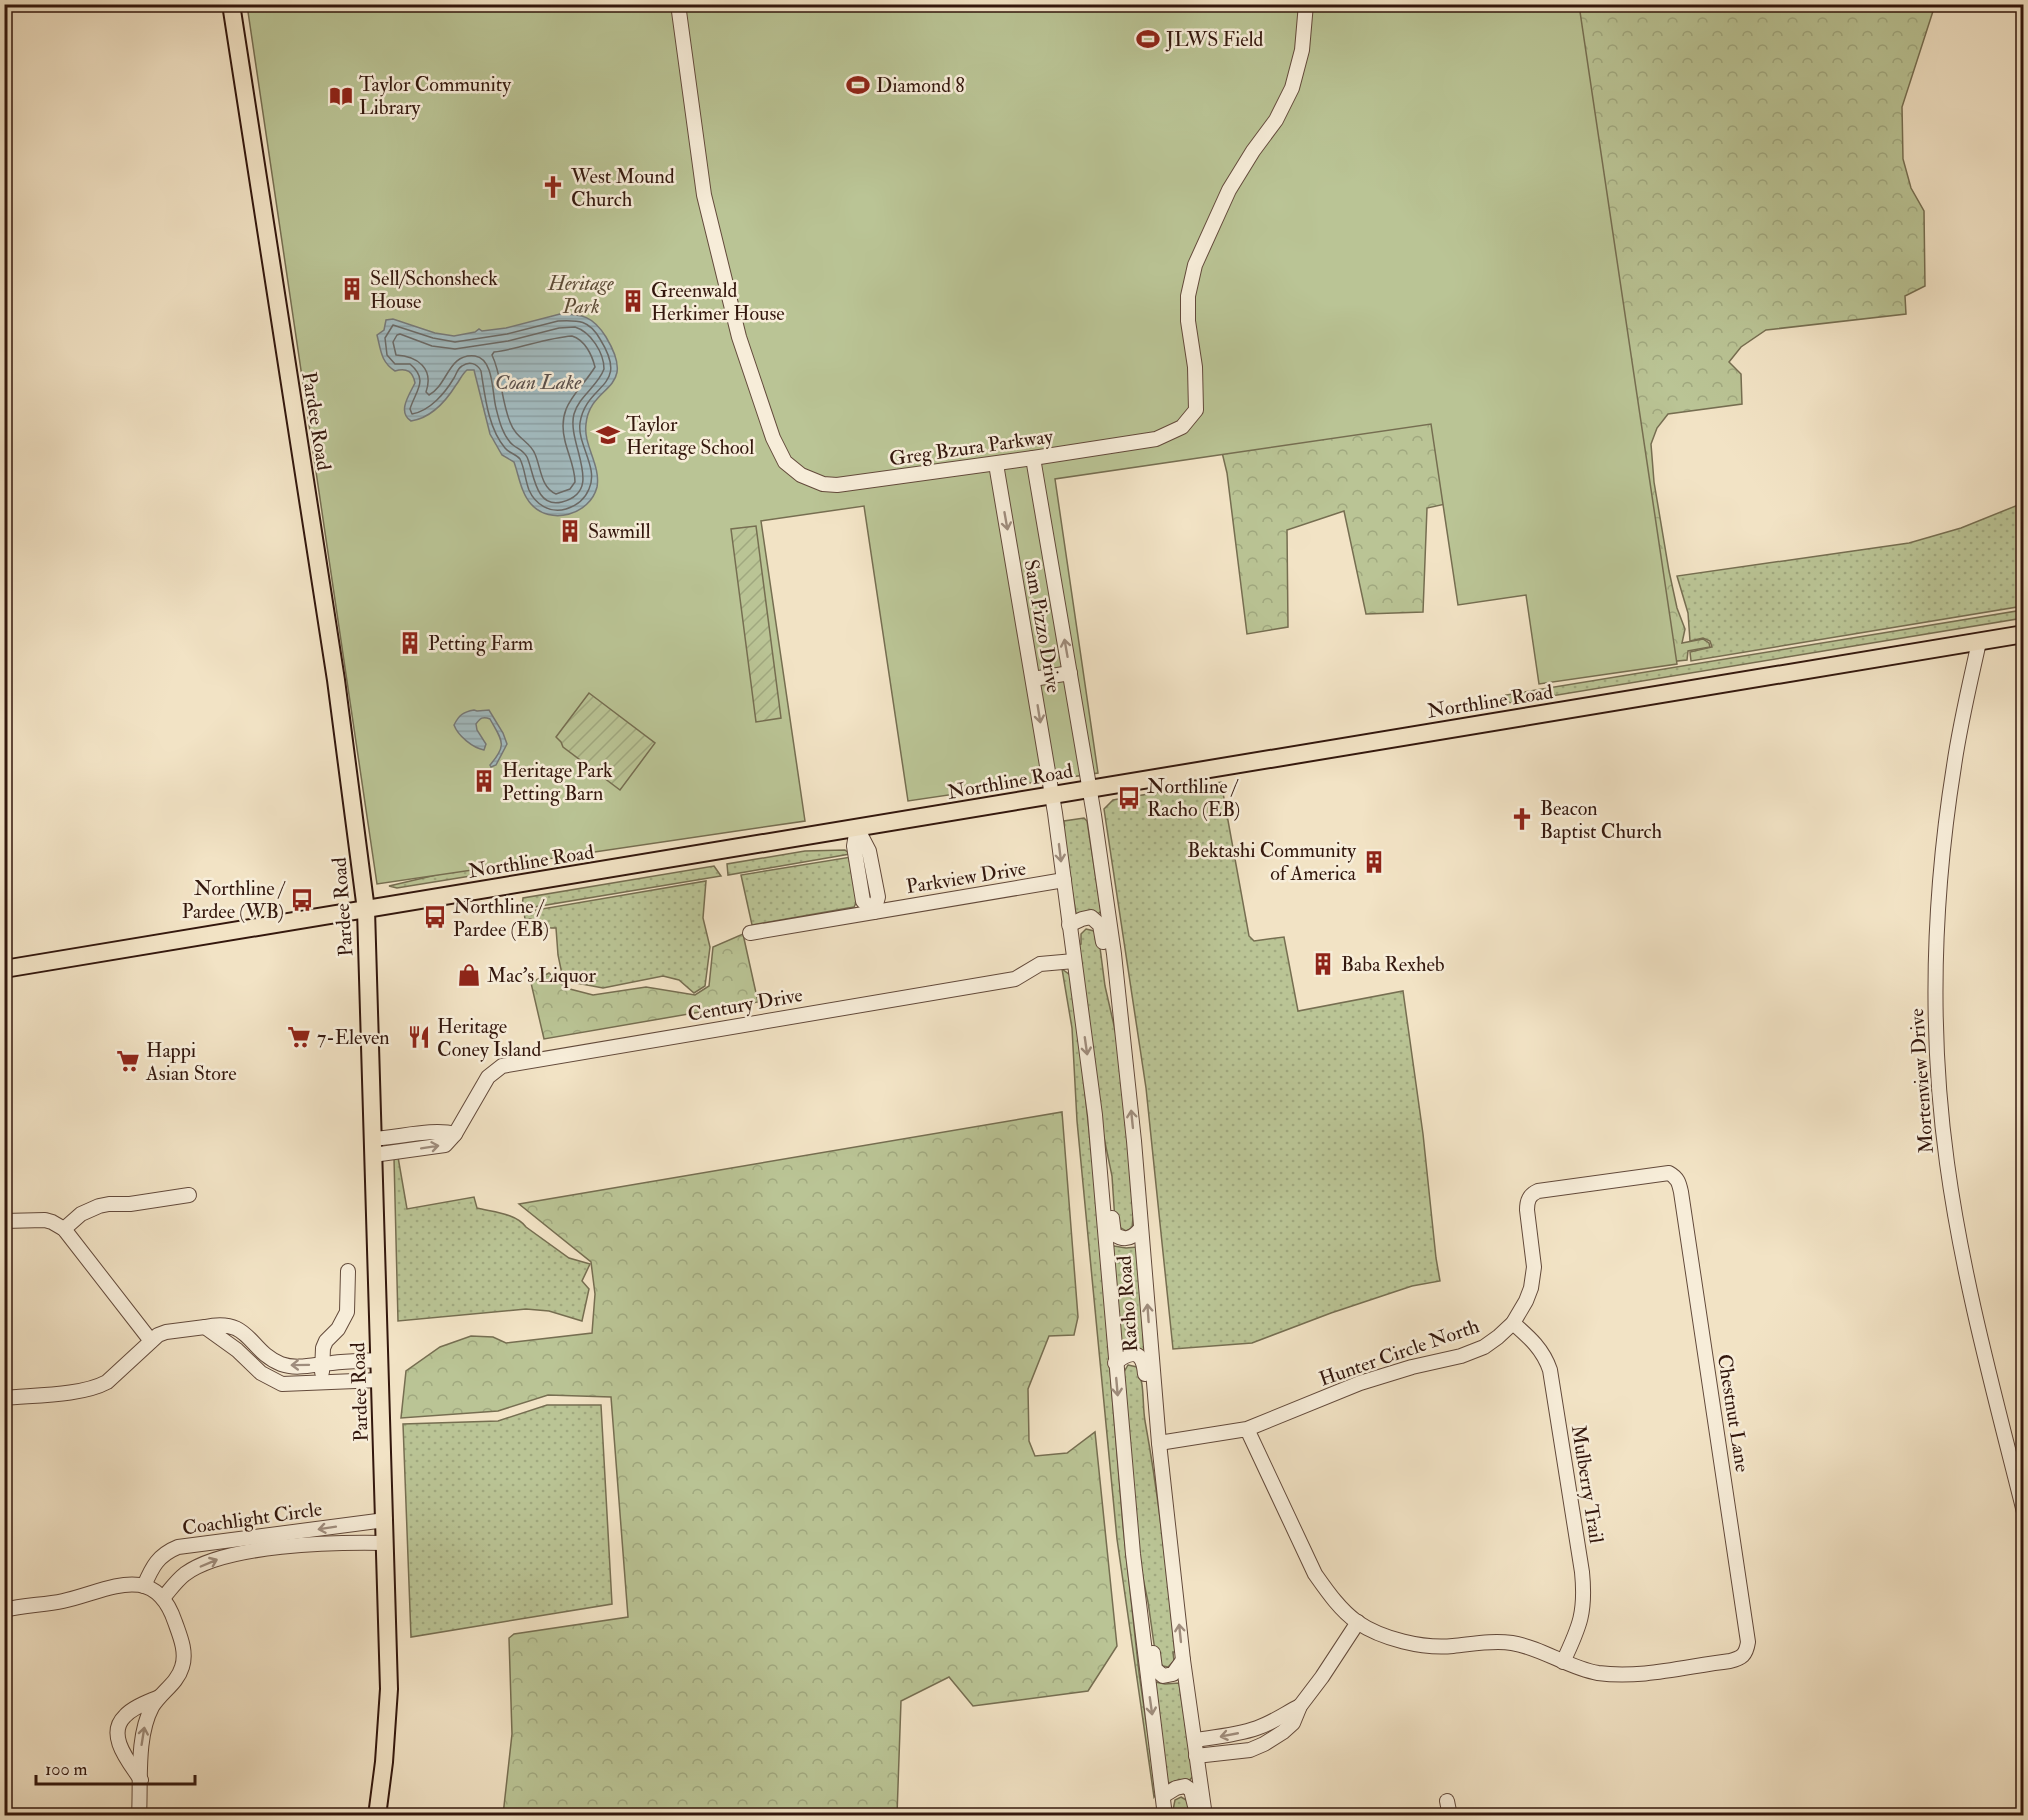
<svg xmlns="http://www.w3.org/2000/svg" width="2028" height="1820" font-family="'IM FELL Double Pica',serif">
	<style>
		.grass { fill: url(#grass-dots); stroke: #766e51; stroke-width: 1.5 }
		.forest { fill: url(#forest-crowns); stroke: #766e51; stroke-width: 1.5 }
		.park { fill: #bac495; stroke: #766e51; stroke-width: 1.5 }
		.garden { fill: url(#garden-furrows); stroke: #766e51; stroke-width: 1.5 }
		.water { fill: url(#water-rules); stroke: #767978; stroke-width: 1.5 }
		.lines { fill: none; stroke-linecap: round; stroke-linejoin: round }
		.shore { stroke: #6a6966; stroke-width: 1.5 }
		.minor-casing { stroke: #634a3b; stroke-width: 16 }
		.major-casing { stroke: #33170d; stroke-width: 20 }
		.minor { stroke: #f7edd9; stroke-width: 14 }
		.major { stroke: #f2e3c5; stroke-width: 16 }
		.oneway { stroke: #9f8d7d }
		.labels { text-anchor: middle; stroke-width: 5; stroke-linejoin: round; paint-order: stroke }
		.poi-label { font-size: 20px; fill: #33170d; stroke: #f7edd9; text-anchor: start }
		.park-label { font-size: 20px; font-style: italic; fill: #5c4b36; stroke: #f7edd9 }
		.street-label { font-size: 20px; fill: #33170d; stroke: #f7edd9 }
		.water-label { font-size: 21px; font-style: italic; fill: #5a504c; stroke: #f7edd9 }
	</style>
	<defs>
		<pattern id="grass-dots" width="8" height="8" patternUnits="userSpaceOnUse" patternTransform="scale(1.5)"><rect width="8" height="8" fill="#bac495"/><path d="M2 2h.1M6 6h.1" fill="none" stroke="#a0a87f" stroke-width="1.8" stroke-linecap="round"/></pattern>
		<pattern id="forest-crowns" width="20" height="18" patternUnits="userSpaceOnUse" patternTransform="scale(1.5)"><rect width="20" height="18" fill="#bac495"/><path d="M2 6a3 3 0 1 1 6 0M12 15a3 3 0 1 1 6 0" fill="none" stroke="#a0a87f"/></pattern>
		<pattern id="garden-furrows" width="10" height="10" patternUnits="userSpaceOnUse" patternTransform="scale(1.5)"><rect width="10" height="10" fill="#bac495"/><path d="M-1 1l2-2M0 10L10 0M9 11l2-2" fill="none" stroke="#a0a87f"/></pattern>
		<pattern id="water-rules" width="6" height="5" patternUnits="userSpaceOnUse" patternTransform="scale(1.5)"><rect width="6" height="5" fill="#a2bbc0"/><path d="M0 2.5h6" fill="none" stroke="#8ca0a4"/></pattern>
	</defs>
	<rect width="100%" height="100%" fill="#f2e3c5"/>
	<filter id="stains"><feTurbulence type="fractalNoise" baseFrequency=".00333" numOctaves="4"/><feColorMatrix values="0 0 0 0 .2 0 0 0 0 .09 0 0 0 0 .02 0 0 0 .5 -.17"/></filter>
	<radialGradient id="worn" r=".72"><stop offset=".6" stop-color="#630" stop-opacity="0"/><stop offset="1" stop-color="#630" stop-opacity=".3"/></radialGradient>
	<g class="grass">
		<path d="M2023,503v103l-332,55 -1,-9 22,-5 -2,-6 -7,-3 -13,3 -2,-28 -11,-37 232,-33 52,-15z"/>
		<path d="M2023,610v8l-514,85 -3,-8z"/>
		<path d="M1221,782l28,154 5,5 30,-4 14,74 105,-20 20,143 13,124 4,23 -28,5 -81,27 -79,30 -79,6 -27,-261 -42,-279 9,-9 11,-2z"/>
		<path d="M1084,818l3,3 14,90 -3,3h-22l-11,-67 -1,-26z"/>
		<path d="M845,850l5,4 -122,21 -1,-11 78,-13z"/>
		<path d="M851,857l7,42 -4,8 -102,18 -11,-50z"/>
		<path d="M502,862l-4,7 -9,4 -92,15 -8,-2 77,-18z"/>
		<path d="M714,866l7,10 -199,33 1,-11z"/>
		<path d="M706,881l-3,37 7,29 -5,39 -11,7 -15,-13 -16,-4 -60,12 -32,-6 -8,-3 -5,-24 -2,-27h-21l-2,-9h-8l-1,-7z"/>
		<path d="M1086,929l8,2 5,9 6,46 13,57 17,174 -2,1 -1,10 -6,3 -7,-4 -4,-6 -3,-45 -11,-53 -22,-178 2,-1v-10z"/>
		<path d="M1062,969l8,6 11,82 13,119 29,350 16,147 17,117 1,3 -3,4 -37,-258 -40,-418 -5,-93z"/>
		<path d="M398,1157l9,52 67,-12 3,11c15,4 39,5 49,19l43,31 21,6 -8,17 7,8 -7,32 -33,-10 -23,-2 -128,12 -4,-163z"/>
		<path d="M1114,1246l12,2 11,-1 7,104 -12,-3 -11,1 -9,-102z"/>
		<path d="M1128,1365l9,2c8,17 5,35 8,54 14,76 22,153 30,231h-2l1,9 -6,6 -5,-1 -7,-8 -8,-56 -10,-48 -14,-182z"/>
		<path d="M547,1405h54l11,199 -201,33 -8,-213 95,-3z"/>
		<path d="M1155,1682l10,2 14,-1 14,93 -3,4h-11l-10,3 -2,-2z"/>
		<path d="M1181,1797l7,4 5,14h-21l3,-15z"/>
	</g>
	<g class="forest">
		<path d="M1332,5h603l-33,102 1,52 8,29 13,23 1,75 -20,10 1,18 -140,16 -25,17 -12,15 12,12 1,30 -74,10 -11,14 -6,16 3,38 15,89 8,37 8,21 -3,14 21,-4 6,4 1,4 -22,4 -1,9 -87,9 -72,-77 -65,-92 -36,8 -4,104 -57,2 -22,-103 -57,19 1,97 -41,7 -20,-161 -14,-58z"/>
		<path d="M743,934l15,68 -214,37 -13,-56 18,-10 17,15 27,7 53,-8 49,8 14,-9 4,-39z"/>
		<path d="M1062,1112l16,205 -4,18 -25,1 -21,53 1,52 6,15 32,-3 28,-21 22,214 -29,45 -115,15 -24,-29 -48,24 -4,114h-394l9,-81 -3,-96 5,-4 114,-17 -17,-220 -63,-2 -50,16 -97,7 5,-47 34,-24 31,-11 22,1 13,6 86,-10 3,-39 -4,-32 -72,-58z"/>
	</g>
	<path class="park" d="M247,5h1332l98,659 -138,20 -13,-89 -68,10 -27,-181 -376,55 43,294 -190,28 -44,-295 -103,15 44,300 -428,63z"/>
	<g class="garden">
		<path d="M756,526l25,192 -25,4 -25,-193z"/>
		<path d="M589,693l66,50 -35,47 -57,-43 -2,-5 -5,-5z"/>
	</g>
	<g class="water">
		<path d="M560,314c22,0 33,2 46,23 33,55 -16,46 -20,87 -3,21 15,41 11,63 -7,28 -47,39 -66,17 -10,-11 -12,-28 -17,-42l-12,-7 -12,-21 -16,-64h-7c-5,4 -7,10 -11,15 -10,16 -25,33 -45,36 -14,-9 -2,-26 4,-38 -2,-11 -8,-16 -20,-12 -14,-9 -14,-20 -18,-36l7,-5 2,-10 7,-1 42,14 19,3 21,-4 4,-3 3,2 24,-3z"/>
		<path d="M474,710l3,1 12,-1 14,23 4,11 -11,21 -5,2 -1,-2c18,-21 12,-24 0,-46 -7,-3 -10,-1 -14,5l1,6 9,14 -2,6c-11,-2 -26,-14 -30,-25 5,-10 9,-13 20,-15z"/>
	</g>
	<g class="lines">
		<g class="shore">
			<path d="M558,321c21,-1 31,-1 42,18 31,50 -14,43 -20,84 -3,21 19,45 9,66 -4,10 -13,17 -23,20 -16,5 -31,-5 -37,-19 -4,-10 -4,-21 -9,-31 -4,-5 -11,-6 -15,-11 -17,-20 -20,-52 -24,-77 -4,-8 -12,-10 -19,-5 -5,3 -5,7 -8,12 -9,15 -24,33 -42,36l-2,-5c6,-19 19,-29 0,-45h-15l-8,-9 -2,-17 8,-13 40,13 22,4 52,-8z"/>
			<path d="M575,327c16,5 29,26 29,42 -6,17 -25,27 -30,45 -8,29 32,77 -12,88 -27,7 -28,-30 -35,-45 -4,-7 -9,-8 -14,-12 -10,-8 -14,-25 -17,-37 -4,-15 -2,-49 -21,-52 -27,-3 -27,29 -46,39l-3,-3c8,-23 -8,-36 -30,-37l-3,-13 4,-7 3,-1 32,12 23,3 53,-8 51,-13z"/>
			<path d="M572,336c13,4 20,19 23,31 -16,26 -39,38 -30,74 3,13 10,27 10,41l-5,7 -14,5c-15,-6 -15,-26 -21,-40 -5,-13 -19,-15 -25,-32 -9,-22 -8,-46 -18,-67l2,-3c26,-3 51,-14 78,-16z"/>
		</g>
		<g class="minor-casing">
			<g id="minor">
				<path d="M678,4l26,191 35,142 34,101 12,24 16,13 22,9 14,1 196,-27 123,-19 26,-12 14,-17 -1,-43 -7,-46v-25l7,-31 34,-75 24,-39 23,-31 16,-32 10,-38 4,-46"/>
				<path d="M1033,458l61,357 20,139 20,187 25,302 24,217 22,156"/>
				<path d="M996,464l59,349 40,302 38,439 32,262"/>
				<path d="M1979,642c-9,41 -19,82 -25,124 -21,131 -25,266 -7,397 16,118 48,233 77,349"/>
				<path d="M1033,679l37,-6"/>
				<path d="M857,828l12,23 9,46 -4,15 -11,-11 -9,-55z"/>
				<path d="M1069,925l13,-6 9,-2 9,8 3,17"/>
				<path d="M750,933l314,-53"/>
				<path d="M455,1134l33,-57 14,-11 513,-87 25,-15 34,-3"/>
				<path d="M372,1139c26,-1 60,-11 83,-5l-10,11 -72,10"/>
				<path d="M1112,1218l2,16c11,8 19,4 27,-6"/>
				<path d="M4,1221l41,-1 7,2 12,7 87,112"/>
				<path d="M64,1229l17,-15 18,-8 10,-2h21l59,-9"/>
				<path d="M1513,1323c16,14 30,26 37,47l32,202c4,40 -2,54 -19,90"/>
				<path d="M379,1360c-15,1 -31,1 -47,3 -16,1 -35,7 -51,1 -33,-13 -30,-47 -76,-37l32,23 24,23 21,11 98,-4"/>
				<path d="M1115,1363c18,-14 28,-12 30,11"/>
				<path d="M322,1372l1,-24 3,-7 12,-12 9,-17 1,-41"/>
				<path d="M4,1398c30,-3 77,-2 103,-16l51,-47 8,-3 39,-5"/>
				<path d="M1159,1443l88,-14 113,-46 52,-16 49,-11 23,-9 14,-10 15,-14 13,-22 5,-13 3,-21 -7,-57c0,-9 2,-15 11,-19l131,-18c9,5 10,10 12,19l67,450c-2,13 -6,16 -18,19 -43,5 -88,18 -132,12 -30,-5 -55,-25 -86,-30 -20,-3 -39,1 -59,3 -30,3 -71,-7 -96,-24 -17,-12 -30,-31 -42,-48l-68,-145"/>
				<path d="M144,1586c8,-19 14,-31 34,-39l207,-27"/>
				<path d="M163,1598c7,-8 13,-17 22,-24 41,-30 149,-32 200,-31"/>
				<path d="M4,1610c20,-5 40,-5 59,-9 45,-10 91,-41 112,21 5,14 12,30 7,45 -5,17 -21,25 -30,40 -16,30 -11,75 -13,109"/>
				<path d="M1153,1653l2,16 8,7 10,-2 10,-14"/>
				<path d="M1195,1740c20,-3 42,-5 62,-12 15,-5 29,-15 43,-22"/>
				<path d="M1196,1756l54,-6 14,-6 19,-12 10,-9 7,-17 22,-29 36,-55"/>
				<path d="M141,1780c-11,-17 -36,-45 -16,-64 8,-9 23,-14 34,-19"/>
				<path d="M1163,1796l13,-8 9,-2 6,4 5,20"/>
				<path d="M1447,1801l3,15"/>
			</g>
		</g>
		<g class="major-casing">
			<g id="major">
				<path d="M231,4l105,676 30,230 23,779 -5,73 -7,54"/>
				<path d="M4,969l2020,-335"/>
			</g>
		</g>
		<use href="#minor" class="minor"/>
		<use href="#major" class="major"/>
	</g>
	<defs><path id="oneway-shaft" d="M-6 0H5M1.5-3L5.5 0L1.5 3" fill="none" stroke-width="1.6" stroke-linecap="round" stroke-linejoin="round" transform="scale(1.5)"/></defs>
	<g class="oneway">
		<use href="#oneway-shaft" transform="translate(1006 521) rotate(80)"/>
		<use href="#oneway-shaft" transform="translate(1066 648) rotate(-100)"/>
		<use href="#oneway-shaft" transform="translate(1039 714) rotate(81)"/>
		<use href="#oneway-shaft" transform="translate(1060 853) rotate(83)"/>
		<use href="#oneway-shaft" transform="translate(1086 1046) rotate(82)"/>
		<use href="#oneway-shaft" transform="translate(1132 1119) rotate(-96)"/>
		<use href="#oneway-shaft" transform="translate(430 1147) rotate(-9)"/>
		<use href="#oneway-shaft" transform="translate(1148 1313) rotate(-94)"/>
		<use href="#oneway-shaft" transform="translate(300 1365) rotate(179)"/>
		<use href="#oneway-shaft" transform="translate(1117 1387) rotate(85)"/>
		<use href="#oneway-shaft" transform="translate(327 1528) rotate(171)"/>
		<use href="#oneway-shaft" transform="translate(209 1563) rotate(-23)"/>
		<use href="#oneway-shaft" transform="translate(1180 1633) rotate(-96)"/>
		<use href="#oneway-shaft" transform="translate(1151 1706) rotate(82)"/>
		<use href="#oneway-shaft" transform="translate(1229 1735) rotate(169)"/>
		<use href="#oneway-shaft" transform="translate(143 1736) rotate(-81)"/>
	</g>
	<defs>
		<g id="stadium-bare" transform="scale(1.8)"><path d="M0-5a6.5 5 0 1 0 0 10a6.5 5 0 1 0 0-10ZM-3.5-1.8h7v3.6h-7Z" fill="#8f2418" stroke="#f7edd9" stroke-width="2.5" paint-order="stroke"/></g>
		<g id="library-bare" transform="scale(1.8)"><path d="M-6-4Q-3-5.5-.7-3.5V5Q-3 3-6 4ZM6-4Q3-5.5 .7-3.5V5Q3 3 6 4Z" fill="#8f2418" stroke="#f7edd9" stroke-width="2.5" paint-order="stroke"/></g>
		<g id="church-bare" transform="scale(1.8)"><path d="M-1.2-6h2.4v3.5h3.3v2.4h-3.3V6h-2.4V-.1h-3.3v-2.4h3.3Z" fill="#8f2418" stroke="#f7edd9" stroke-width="2.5" paint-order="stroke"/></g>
		<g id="building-bare" transform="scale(1.8)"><path d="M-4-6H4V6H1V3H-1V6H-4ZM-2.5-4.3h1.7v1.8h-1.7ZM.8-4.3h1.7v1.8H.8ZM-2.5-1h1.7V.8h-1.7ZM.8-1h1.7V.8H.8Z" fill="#8f2418" stroke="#f7edd9" stroke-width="2.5" paint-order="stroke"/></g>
		<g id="school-bare" transform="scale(1.8)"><path d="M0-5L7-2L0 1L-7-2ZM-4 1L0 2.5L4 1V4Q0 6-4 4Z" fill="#8f2418" stroke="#f7edd9" stroke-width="2.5" paint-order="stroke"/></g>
		<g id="bus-bare" transform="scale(1.8)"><path d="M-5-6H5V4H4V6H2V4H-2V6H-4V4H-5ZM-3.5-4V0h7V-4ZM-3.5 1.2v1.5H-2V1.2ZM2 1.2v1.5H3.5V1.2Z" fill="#8f2418" stroke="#f7edd9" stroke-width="2.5" paint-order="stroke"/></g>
		<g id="shop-bare" transform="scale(1.8)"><path d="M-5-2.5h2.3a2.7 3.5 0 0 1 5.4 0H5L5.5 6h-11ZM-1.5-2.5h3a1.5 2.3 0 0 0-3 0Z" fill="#8f2418" stroke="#f7edd9" stroke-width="2.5" paint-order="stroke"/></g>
		<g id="supermarket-bare" transform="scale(1.8)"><path d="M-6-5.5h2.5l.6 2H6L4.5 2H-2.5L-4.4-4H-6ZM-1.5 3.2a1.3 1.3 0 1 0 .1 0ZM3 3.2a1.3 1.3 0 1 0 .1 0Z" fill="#8f2418" stroke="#f7edd9" stroke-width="2.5" paint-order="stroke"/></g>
		<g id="restaurant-bare" transform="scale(1.8)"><path d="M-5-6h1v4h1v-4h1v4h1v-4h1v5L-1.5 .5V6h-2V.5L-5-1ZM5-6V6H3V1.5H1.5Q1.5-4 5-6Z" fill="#8f2418" stroke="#f7edd9" stroke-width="2.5" paint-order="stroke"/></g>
	</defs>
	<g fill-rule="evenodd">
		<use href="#stadium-bare" x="1148" y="39"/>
		<use href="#stadium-bare" x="858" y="85"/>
		<use href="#library-bare" x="341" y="96"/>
		<use href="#church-bare" x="553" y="187"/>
		<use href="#building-bare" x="352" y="289"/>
		<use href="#building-bare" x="633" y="301"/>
		<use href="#school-bare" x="608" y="435"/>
		<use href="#building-bare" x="570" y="531"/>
		<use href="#building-bare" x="410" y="643"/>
		<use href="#building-bare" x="484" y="781"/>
		<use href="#bus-bare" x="1129" y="798"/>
		<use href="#church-bare" x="1522" y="819"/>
		<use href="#building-bare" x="1374" y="862"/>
		<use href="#bus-bare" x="302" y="900"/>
		<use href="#bus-bare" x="435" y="917"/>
		<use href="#building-bare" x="1323" y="964"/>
		<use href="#shop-bare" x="469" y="975"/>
		<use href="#supermarket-bare" x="299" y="1037"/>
		<use href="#restaurant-bare" x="419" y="1037"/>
		<use href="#supermarket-bare" x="128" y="1061"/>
	</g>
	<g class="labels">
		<g class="poi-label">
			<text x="1166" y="46">JLWS Field</text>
			<text x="359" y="91">Taylor Community<tspan x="359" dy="23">Library</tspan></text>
			<text x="876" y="92">Diamond 8</text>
			<text x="571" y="183">West Mound<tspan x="571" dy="23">Church</tspan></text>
			<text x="370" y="285">Sell/Schonsheck<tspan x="370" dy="23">House</tspan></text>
			<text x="651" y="297">Greenwald<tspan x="651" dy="23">Herkimer House</tspan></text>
			<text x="626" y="431">Taylor<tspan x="626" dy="23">Heritage School</tspan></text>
			<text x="588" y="538">Sawmill</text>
			<text x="428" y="650">Petting Farm</text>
			<text x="502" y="777">Heritage Park<tspan x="502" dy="23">Petting Barn</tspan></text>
			<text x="1147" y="793">Northline /<tspan x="1147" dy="23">Racho (EB)</tspan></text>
			<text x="1540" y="815">Beacon<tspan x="1540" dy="23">Baptist Church</tspan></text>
			<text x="1356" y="857" text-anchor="end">Bektashi Community<tspan x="1356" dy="23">of America</tspan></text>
			<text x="284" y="895" text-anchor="end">Northline /<tspan x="284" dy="23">Pardee (WB)</tspan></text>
			<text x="453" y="913">Northline /<tspan x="453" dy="23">Pardee (EB)</tspan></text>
			<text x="1341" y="971">Baba Rexheb</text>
			<text x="487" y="982">Mac's Liquor</text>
			<text x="437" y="1033">Heritage<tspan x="437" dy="23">Coney Island</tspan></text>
			<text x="317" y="1044">7-Eleven</text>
			<text x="146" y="1057">Happi<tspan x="146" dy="23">Asian Store</tspan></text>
		</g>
		<g class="park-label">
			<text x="581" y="290">Heritage<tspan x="581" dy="23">Park</tspan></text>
		</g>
		<g class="street-label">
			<text transform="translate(317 421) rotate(81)" y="7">Pardee Road</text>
			<text transform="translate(971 447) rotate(-8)" y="7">Greg Bzura Parkway</text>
			<text transform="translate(1043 626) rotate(80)" y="7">Sam Pizzo Drive</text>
			<text transform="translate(1490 701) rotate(-9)" y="7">Northline Road</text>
			<text transform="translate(1010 781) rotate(-10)" y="7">Northline Road</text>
			<text transform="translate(531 861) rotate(-9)" y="7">Northline Road</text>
			<text transform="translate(966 877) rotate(-9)" y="7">Parkview Drive</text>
			<text transform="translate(342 907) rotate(-94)" y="7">Pardee Road</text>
			<text transform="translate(745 1004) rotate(-10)" y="7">Century Drive</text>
			<text transform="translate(1921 1081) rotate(-94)" y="7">Mortenview Drive</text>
			<text transform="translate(1127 1304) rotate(-94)" y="7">Racho Road</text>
			<text transform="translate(1399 1352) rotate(-19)" y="7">Hunter Circle North</text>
			<text transform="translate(359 1392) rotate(-92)" y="7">Pardee Road</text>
			<text transform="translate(1734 1413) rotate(81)" y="7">Chestnut Lane</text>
			<text transform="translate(1588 1484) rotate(81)" y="7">Mulberry Trail</text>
			<text transform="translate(252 1518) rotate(-8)" y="7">Coachlight Circle</text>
		</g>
		<g class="water-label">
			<text x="538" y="389">Coan Lake</text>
		</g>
	</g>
	<rect width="2028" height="1820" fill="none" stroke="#f2e3c5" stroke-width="24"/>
	<rect x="6" y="6" width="2016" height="1808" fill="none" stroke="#33170d" stroke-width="3"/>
	<rect x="12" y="12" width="2004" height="1796" fill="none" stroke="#33170d" stroke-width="1.5"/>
	<path d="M36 1775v9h159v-9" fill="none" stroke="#33170d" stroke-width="3"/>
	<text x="45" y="1775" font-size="18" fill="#33170d" stroke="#f7edd9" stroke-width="4.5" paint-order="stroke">100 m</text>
	<rect width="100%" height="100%" filter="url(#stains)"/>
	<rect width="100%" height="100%" fill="url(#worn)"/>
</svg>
